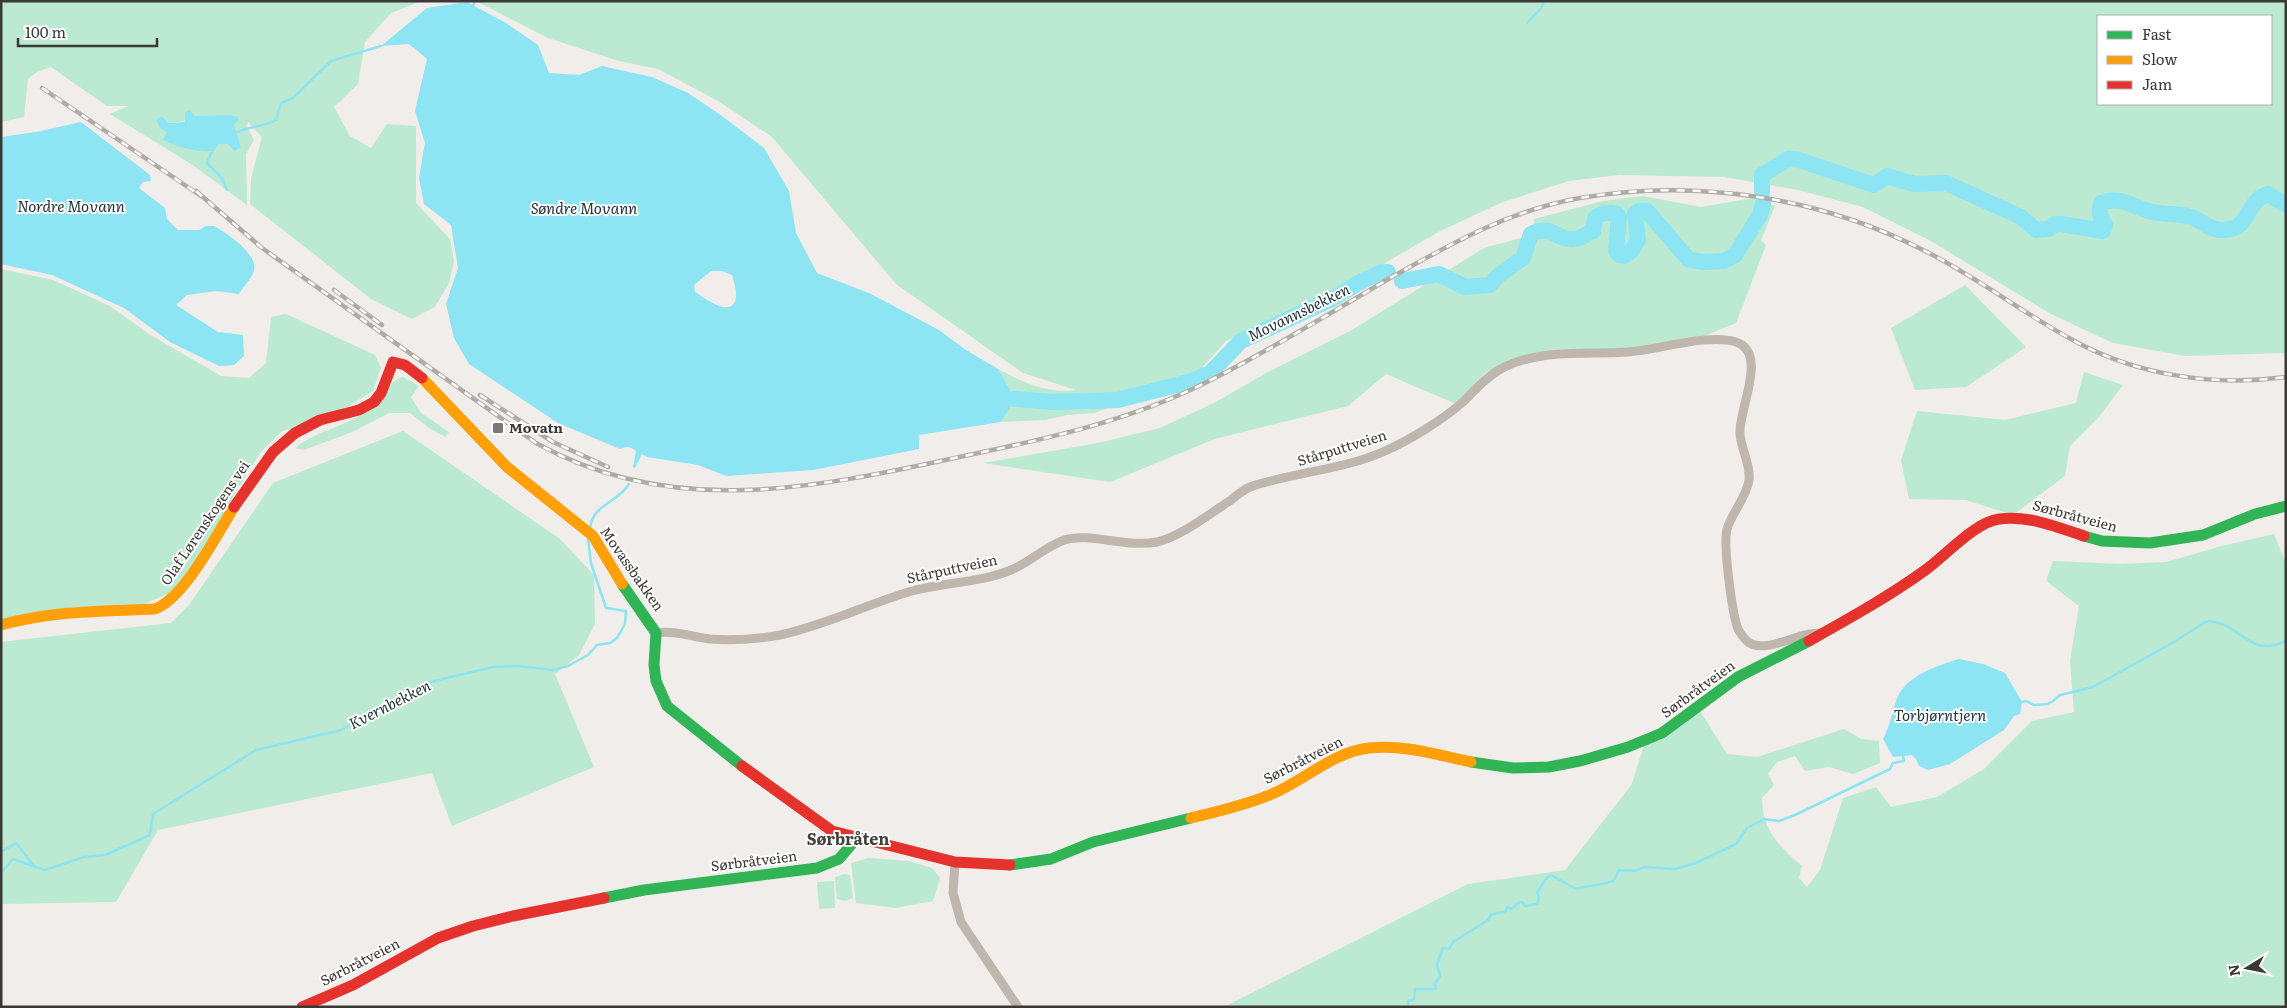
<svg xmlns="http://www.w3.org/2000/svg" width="2287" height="1008" font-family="Literata,serif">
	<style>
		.green { fill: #bce9d1; fill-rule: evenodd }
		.water { fill: #8de4f2; fill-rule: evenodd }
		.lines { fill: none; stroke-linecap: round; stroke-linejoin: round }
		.stream { stroke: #8de4f2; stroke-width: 2.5 }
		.river { stroke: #8de4f2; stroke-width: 16 }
		.street { stroke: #bfb7ae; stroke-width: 9 }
		.fast { stroke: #30b455; stroke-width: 11 }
		.slow { stroke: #ff9f0a; stroke-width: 11 }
		.jam { stroke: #e5322d; stroke-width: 11 }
		.rail-casing { stroke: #b0aba4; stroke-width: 4.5 }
		.rail { stroke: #fff; stroke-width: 2.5; stroke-dasharray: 8; stroke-linecap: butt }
		.poi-dot { fill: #7a7875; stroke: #fff; stroke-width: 2 }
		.labels { text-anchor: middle; stroke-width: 4; stroke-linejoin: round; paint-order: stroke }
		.poi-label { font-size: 14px; font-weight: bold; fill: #3b3936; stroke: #fff; text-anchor: start }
		.street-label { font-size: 14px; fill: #3b3936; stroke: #fff }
		.water-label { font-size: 15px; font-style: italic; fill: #21373b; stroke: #fff }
		.quarter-label { font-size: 16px; font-weight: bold; fill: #423e39; stroke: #fff }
	</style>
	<rect width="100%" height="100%" fill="#f0edea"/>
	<g class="green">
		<path d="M1,1h420l-30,12 -26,29 -7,42 -24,23 16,29 21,12 16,-24 29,2v77l34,36 4,22 -5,22 -14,24 -23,12 -41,-20 -121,-95 1,-26 11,-41 -14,-15 -1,5 7,13 -8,14 1,51 -56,-41 -81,-50 18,-8h-21l-56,-39 -14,5 -9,7 -4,38 -23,5zM162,116l6,7 58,-6 8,7 7,24 -7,3 -6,-7h-9l-51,-12 -11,-12z"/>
		<path d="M476,1h1810v352l-101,3 -72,-13 -62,-29 -122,-74 -66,-33 -65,-17 -74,-13 -105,-2 -50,6 -66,21 -63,29 -93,54 -121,56 -26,29 -46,21 -15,1 13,1 -58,20 -27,2 -21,5 -45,2 13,-23 -16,-30c24,13 50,25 78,21l-53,-17 -127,-89 -124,-147 -54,-36 -60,-32 -39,-8 -71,-23zM2098,16h173v88h-173z"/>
		<path d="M1643,196l58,11 52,-9 22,8 -14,34 5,5 -30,78 -32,13 -71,13 -128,14 -21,11 -28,30 -70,-30 -38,32 -133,33 -105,43 -127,-19 115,-20 62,-15 54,-25 54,-31 84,-42 132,-82 51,-14 -1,-15 69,-18z"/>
		<path d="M1,269l52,11 57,26 39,28 72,42 28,2 17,-15 5,-46 15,-3 89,41 6,13 -8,23 -24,15 -68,26 -21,21 -23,37 -33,61 -17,23 -19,20 -24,10 -143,17z"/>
		<path d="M1965,285l61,62 -60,40 -51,3 -24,-62z"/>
		<path d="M2084,372l39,13 -25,33 -28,28 -5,30 -52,39 -47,-15 -57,-1 -8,-39 16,-49 88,9 71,-17z"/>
		<path d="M403,377l16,9 -8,11 10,16 28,19 -4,5 -16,-9 -19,-15h-21l-37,19 -48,18 -9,-2c22,-18 50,-21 72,-37 13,-9 22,-31 36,-34z"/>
		<path d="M403,431l157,108 34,36 1,49 -16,31 -24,19 39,93 -142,59 -20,-53 -274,57 -42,72 -115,2v-262l170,-19 18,-18 84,-122z"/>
		<path d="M2274,534l12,29v444h-1062l244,-123 97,-14 67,-86 14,-46 49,-35 32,51 30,3 87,-28 17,10 18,2 1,22 -27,11 -24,-7 -24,4 -10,-15 -18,6 -9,12 6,11 -12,13c0,31 17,49 40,68l-3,12 8,9 13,-17 23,-72 33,-11 15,20 46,-10 47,-28 48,-48 42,-9 -4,-51 9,-55 -33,-25 7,-20 67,3 46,-2 56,-16z"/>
		<path d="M868,858l41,3 23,7 8,10 -7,23 -37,7 -40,-5 -5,-40z"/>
		<path d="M845,874l5,1 3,23 -7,3 -9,-2 -2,-22z"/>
		<path d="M834,881l1,27 -16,1 -2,-27z"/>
	</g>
	<g class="water">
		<path d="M467,2l39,21 32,22 11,28 30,2 23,-9 50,11 36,16 34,23 42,32 25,43 7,42 21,40 54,21 68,36 27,20 32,19 17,30 -14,23 -82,13v14l-106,21 -87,6 -28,-11 -51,-8 -5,-3 -7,14 -2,-1 3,-16c-6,-5 -9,-5 -16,-2l-62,-26 -89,-59 -15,-26 -8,-34 12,-36 -7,-43 -27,-21 -5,-26 6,-35 -10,-32 12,-52 -18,-15 -28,2 46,-38zM711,271h11l10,4c3,9 11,35 -9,32 -8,-1 -21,-11 -28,-15l-1,-7z"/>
		<path d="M190,110l4,6 36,-1 8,2 1,3 -5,4 7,24 -7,3 -6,-7h-9l-6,7c-19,1 -32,-3 -50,-11l4,-8 -7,-4 -4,-8 6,-4 6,7 17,-1v-10z"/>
		<path d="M81,122l69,53 1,6 -8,1 -4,6 26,20 2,11 11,11h21l7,-4h8c13,7 45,29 40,45 -2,7 -11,16 -15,23l-23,-3 -29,4 -11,10 42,27 25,3 1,21 -10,9 -15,1 -49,-24 -46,-34 -72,-33 -51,-11v-127l35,-5z"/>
		<path d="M1959,659l24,5 22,9 17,29 -2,12 -6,2 -10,14 -54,34 -22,6 -9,-4 -3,-7 -4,-4 -19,2 -10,-18c7,-13 9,-27 14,-41 10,-23 40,-32 62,-39z"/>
	</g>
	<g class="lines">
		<g class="stream">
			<path d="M473,6l2,-5"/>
			<path d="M1527,23l15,-16 2,-6"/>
			<path d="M233,134c17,-9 26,-5 43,-14l5,-17 12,-5 38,-37 50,-15"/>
			<path d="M213,149l-6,14 15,15 5,12"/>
			<path d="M590,529c2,-25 28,-26 39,-45"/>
			<path d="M2022,702l4,-1 8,4 13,-1 6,-3 7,-6 33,-8 81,-45 33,-21c5,1 10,1 15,3 24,10 33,32 64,17"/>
			<path d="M1,852l15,-9 19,24"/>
			<path d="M1,873l12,-14 32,11 39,-13 21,-2 45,-20 3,-21 103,-64 85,-20 89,-48 63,-15 25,-1 35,4 15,-4 20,-11 9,-10 13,-2 7,-5 8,-14 1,-13 -20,-3 -15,-45 -3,-24"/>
			<path d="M1408,1007v-6l6,-2 1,-10h21l-1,-5 5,-8 -3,-12 6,-16 6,1 4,-7 35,-22 3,-5 15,-4 1,-4 5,2 6,-6 4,-1 3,4 12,-2 2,-7 -2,-5c6,-5 6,-13 14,-17l25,14c9,-3 32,-5 37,-8 3,-2 3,-7 6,-11l15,1 11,-4 29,2 22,-6 40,-19 11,-16 17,-9 15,2 16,-6 95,-46 3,-6 11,-2 -1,-5"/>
		</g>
		<g class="river">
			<path d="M1762,192v-17l26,-16 11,1 75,25 13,-9 27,8 32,-1 75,34 15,13 12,-1 7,-5h6l42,7 2,-6c-5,-8 -7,-12 -4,-22 20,-8 33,5 52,9 12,3 26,1 38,5 11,4 20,14 32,13 30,-1 21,-29 45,-36l18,11"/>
			<path d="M1593,231l2,-13c6,-5 15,-6 22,-4l2,3 -3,34 3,4 5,1 8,-6 6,-10 -3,-26 4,-3h8l42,49 16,2 19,-1 11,-6 25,-40 3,-12"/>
			<path d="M1402,281l37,-7 26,13 25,-2 9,-10 24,-17 8,-24c21,-11 25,7 43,5 8,0 13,-6 19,-8"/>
			<path d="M1015,399l38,3 65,-2 74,-19 18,-8 31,-32 93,-43 26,-16 22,-10h6"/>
		</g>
		<g class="street">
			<path d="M656,633c19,-3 36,4 54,6 23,2 47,0 70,-4 46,-10 87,-31 132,-44 32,-9 68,-8 99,-21 19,-8 34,-23 53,-30 24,-8 63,8 93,2 23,-5 54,-29 74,-42 6,-5 12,-10 19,-13 44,-15 93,-17 135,-36 25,-11 59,-32 79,-50 11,-11 21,-23 35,-31 38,-22 87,-15 129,-18 30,-2 80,-19 108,-10 33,11 2,68 4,92 1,15 11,31 9,46 -2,16 -17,33 -22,49 -4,16 5,84 11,100 2,4 7,10 10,13 18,13 52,-11 74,-9"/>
			<path d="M955,862l-2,31 8,29 57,85"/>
		</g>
		<g class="fast">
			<path d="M2084,536l18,5 48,2 53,-8 52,-21 31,-8"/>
			<path d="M622,584l34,49 -2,32 2,16 11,25 75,60"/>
			<path d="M1471,762l42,6 36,-1 31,-6 48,-14 34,-14 76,-56 71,-36"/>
			<path d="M1010,865l41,-6 42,-17 98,-24"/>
			<path d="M604,898l40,-8 173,-22 22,-9 18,-21"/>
		</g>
		<g class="slow">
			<path d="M422,378l85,89 86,69 29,48"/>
			<path d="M1,625c50,-14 102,-14 154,-16 30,-12 61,-73 79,-102"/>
			<path d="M1191,818c28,-7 55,-13 81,-24 33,-14 61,-42 97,-46 34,-4 69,7 102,14"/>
		</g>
		<g class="jam">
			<path d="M234,507l39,-55 22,-19 25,-13 39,-10 15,-8 7,-9 12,-31 12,3 17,13"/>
			<path d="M1809,641c39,-22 79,-44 115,-70 20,-14 51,-49 75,-52 29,-4 58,8 85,17"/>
			<path d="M742,766l90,65 123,31 55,3"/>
			<path d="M302,1007l51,-22 85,-47 35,-12 40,-10 91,-18"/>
		</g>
		<g class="rail-casing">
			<g id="rail">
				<path d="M42,88l159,108"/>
				<path d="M196,191l66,57 274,195c138,77 283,44 428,13 82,-17 165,-35 241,-73 64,-32 125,-70 187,-106 60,-34 119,-67 188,-79 116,-20 241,-1 345,53 50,25 95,60 144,87 65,37 143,49 217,39"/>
				<path d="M334,290l48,35"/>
				<path d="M480,395l73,47 55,25"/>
			</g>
		</g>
		<use href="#rail" class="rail"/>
	</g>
	<rect class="poi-dot" x="492" y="422" width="12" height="12" rx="2.5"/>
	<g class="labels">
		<g class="poi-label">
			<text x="509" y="433">Movatn</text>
		</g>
		<g class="street-label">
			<text transform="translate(1342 448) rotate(-17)" y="5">Stårputtveien</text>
			<text transform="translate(2075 516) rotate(15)" y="5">Sørbråtveien</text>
			<text transform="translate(205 523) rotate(-56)" y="5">Olaf Lørenskogens vei</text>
			<text transform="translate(632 569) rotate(55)" y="5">Movassbakken</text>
			<text transform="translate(952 569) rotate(-12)" y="5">Stårputtveien</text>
			<text transform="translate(1698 689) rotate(-36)" y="5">Sørbråtveien</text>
			<text transform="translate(1303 760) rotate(-27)" y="5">Sørbråtveien</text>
			<text transform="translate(754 861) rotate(-7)" y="5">Sørbråtveien</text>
			<text transform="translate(360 962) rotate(-27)" y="5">Sørbråtveien</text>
		</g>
		<g class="water-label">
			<text x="71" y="212">Nordre Movann</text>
			<text x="584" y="214">Søndre Movann</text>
			<text transform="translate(1299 313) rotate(-26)" y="5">Movannsbekken</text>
			<text transform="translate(390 705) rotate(-27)" y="5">Kvernbekken</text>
			<text x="1940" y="721">Torbjørntjern</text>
		</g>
		<g class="quarter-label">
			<text x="848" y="845">Sørbråten</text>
		</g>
	</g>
	<rect width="2287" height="1008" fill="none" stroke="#3b3936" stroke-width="5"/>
	<rect x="2097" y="15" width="175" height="90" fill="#ffffff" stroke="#b1b0af"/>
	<rect x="2107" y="31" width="25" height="8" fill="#30b455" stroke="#b1b0af"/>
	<text x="2142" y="40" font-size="15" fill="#3b3936">Fast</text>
	<rect x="2107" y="56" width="25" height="8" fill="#ff9f0a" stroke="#b1b0af"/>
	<text x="2142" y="65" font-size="15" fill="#3b3936">Slow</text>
	<rect x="2107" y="81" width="25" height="8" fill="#e5322d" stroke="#b1b0af"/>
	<text x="2142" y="90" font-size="15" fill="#3b3936">Jam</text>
	<g transform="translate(2247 968) rotate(260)" stroke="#ffffff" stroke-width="4" paint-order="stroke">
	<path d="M0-4L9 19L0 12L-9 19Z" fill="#3b3936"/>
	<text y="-8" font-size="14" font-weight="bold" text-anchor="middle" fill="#3b3936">N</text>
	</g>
	<path d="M18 38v8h139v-8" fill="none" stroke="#3b3936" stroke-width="2.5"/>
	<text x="25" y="38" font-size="15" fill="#3b3936" stroke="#ffffff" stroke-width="4" paint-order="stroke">100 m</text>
</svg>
